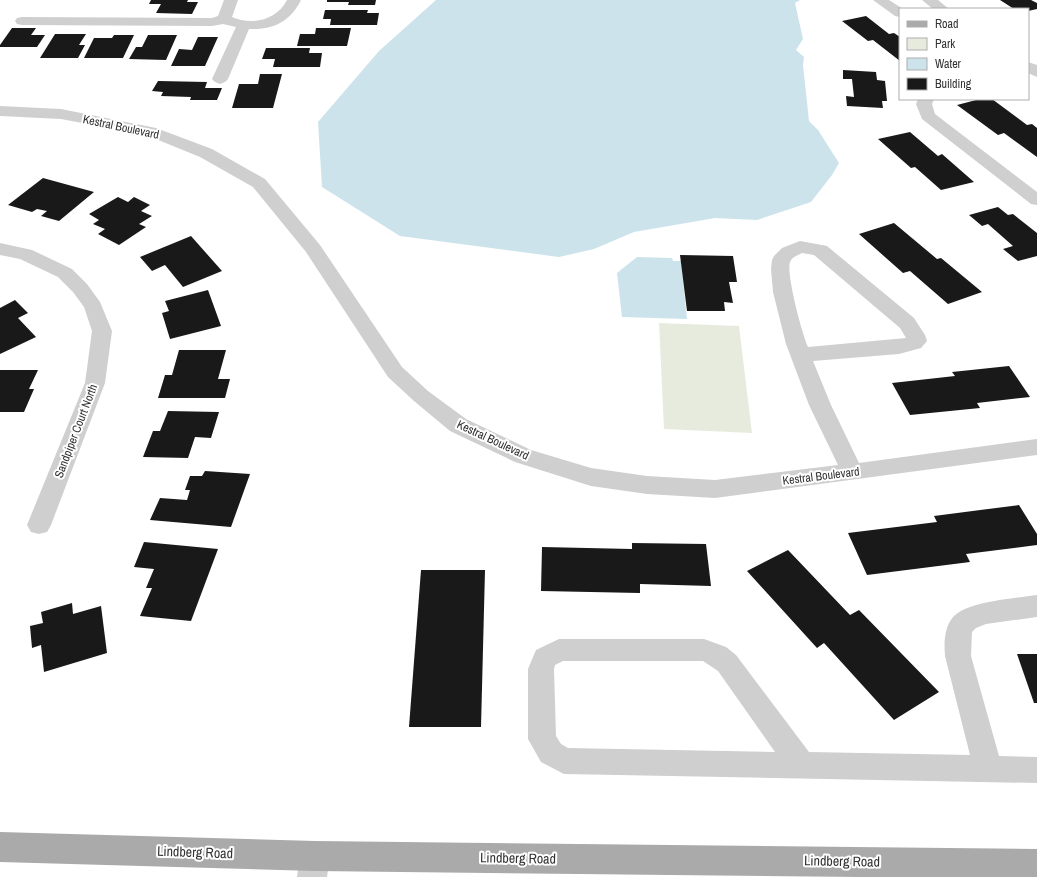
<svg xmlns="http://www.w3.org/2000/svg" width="1037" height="877" font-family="'Archivo Narrow',sans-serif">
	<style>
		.green { fill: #e7ebde }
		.water { fill: #cce3eb }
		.building { fill: #191919 }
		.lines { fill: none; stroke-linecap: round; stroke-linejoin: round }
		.minor { fill: #cfcfcf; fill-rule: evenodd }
		.major { fill: #aaa; fill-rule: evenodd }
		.labels { text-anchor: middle; stroke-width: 4; stroke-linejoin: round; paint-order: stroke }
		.street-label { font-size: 12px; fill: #323232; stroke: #fff }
		.near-street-label { font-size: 14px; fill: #323232; stroke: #fff }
	</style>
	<rect width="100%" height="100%" fill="#fff"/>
	<path class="green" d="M659,323l80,3 13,107 -88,-4z"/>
	<g class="water">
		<path d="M436,0h364l-5,3 8,36 -7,11 8,7 -1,8 6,56 9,9 21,33 -7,12 -21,27 -54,18 -42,-2 -81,14 -40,17 -35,8 -159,-21 -78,-49 -4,-65 61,-71z"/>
		<path d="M637,257l35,1 1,3h8l6,58 -65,-2 -5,-44z"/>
	</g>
	<g class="building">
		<path d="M151,0h37l-1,2h11l-6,12 -36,-1 5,-9h-12z"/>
		<path d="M327,0h49l-1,5h-27l1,-3h-22z"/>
		<path d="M1000,0h31l6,3v6l-9,2v-2h-14z"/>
		<path d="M325,10h43l-1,3h12l-2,12h-47l1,-6h-8z"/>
		<path d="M866,16l23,18 5,-1 6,4v24l-27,-21 -5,1 -26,-20z"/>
		<path d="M12,28h24l-5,7h14l-8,12h-37v-2z"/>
		<path d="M316,28h35l-4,18h-50l3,-12h15z"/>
		<path d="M55,34h31l-7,11h6l-7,13h-38z"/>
		<path d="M114,35h20l-11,23h-39l10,-20h18z"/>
		<path d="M148,35h29l-11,25 -37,-1 7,-12h6z"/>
		<path d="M198,37h20l-13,29h-34l8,-17 13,1z"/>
		<path d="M266,48h44l-1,5h13l-2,14h-47l2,-8h-13z"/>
		<path d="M843,70l33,2 1,8 8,1 2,20h-5l1,7 -36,-2 -1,-10 8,1 -2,-18h-9z"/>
		<path d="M260,74h22l-9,34h-41l7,-24h19z"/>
		<path d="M158,81l49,1 -2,6h17l-5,12h-27l1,-3 -30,-1 2,-4 -11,-1z"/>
		<path d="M980,99h12l35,26 5,-1 5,4v29l-33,-24 -6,2 -41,-30z"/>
		<path d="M910,132l28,24 4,-2 32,28 -33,8 -26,-23 -4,1 -33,-29z"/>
		<path d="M43,178l51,14 -35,29 -18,-5 6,-5 -10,-2 -5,3 -24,-7z"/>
		<path d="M118,197l10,5 6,-5 16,8 -9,6 11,5 -13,8 7,3 -27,18 -21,-11 7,-5 -12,-5 6,-4 -10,-6z"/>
		<path d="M998,207l10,8 5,-1 24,19v23l-19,5 -15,-12 10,-3 -25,-22 -6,2 -13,-11z"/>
		<path d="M894,223l43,36 4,-1 41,34 -34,12 -38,-33 -7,2 -44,-39z"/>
		<path d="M191,236l31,35 -39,16 -18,-22 -13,6 -12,-14z"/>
		<path d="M680,255l53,1 4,26h-8l4,21 -9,-1 1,9h-38z"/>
		<path d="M208,290l13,36 -51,13 -8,-26 7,-2 -4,-10z"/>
		<path d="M15,300l13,13 -10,5 18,19 -36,17v-46z"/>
		<path d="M179,350h47l-8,29h12l-5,19h-67l7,-23h7z"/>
		<path d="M1009,366l21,31 -53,6 3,5 -70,7 -18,-32 63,-7 -3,-4z"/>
		<path d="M0,370h38l-9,19h5l-10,23h-24z"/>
		<path d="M168,411l51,1 -8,26 -16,-1 -7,21 -45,-1 10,-26h7z"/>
		<path d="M205,471l45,3 -19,53 -81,-7 10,-22 27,2 3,-10h-5l5,-14h12z"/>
		<path d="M1019,505l18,29v11l-71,9 4,8 -103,13 -19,-42 89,-11 -3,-6z"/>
		<path d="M144,542l74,7 -27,72 -51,-5 12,-28h-6l8,-19 -20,-2z"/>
		<path d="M632,543l74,1 5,42 -71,-2v9l-99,-2 1,-44 90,2z"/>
		<path d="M788,550l62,65 9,-5 80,82 -45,28 -70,-77 -7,5 -70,-77z"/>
		<path d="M421,570h64l-4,157h-72z"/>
		<path d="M72,603l1,11 28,-8 6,47 -63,19 -3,-27 -9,3 -2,-22 13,-3 -2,-11z"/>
		<path d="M1017,654h20v49h-3z"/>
	</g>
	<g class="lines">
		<g class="minor">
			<path d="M224,0h14l-6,17c20,9 45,3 55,-17h14c-11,22 -28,30 -52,29l-21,50 -3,3 -5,2 -5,-2 -3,-3 24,-52 -13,-3 -11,2 -190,-1 -5,-1 -2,-3 2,-3 5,-1 190,1 6,-2z"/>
			<path d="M873,0h16l14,9h-3v8l-5,-1z"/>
			<path d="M922,0h16l11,9h-16z"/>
			<path d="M1028,62l9,3v12l-9,-4z"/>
			<path d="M918,99h16l-2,5 3,10 102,78v13l-6,-1 -109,-85 -6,-15z"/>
			<path d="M0,106l61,3 95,19 56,21 53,30 55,66 82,122 26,24 38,28 65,31 60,18 56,8 68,4 123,-15 -29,-60 -23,-61 -13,-52 -2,-23 1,-9 2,-4 8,-8 18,-7 27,5 87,72 11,17 2,6 -6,7 -22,6 -86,7 18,44 28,58 178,-24v16l-322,43 -68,-4 -56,-8 -76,-24 -65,-31 -36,-30 -26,-24 -82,-125 -53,-65 -53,-30 -54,-22 -85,-16 -61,-3zM802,253l12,2 86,73 6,10 -98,9c-6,-13 -22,-73 -18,-85 2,-5 8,-7 12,-9z"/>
			<path d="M0,243l32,7 40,19 15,15 13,18 12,29 -7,52 -54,142 -4,7 -8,2 -8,-2 -4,-7 58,-142 7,-52 -8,-24 -11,-15 -15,-15 -38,-18 -20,-4z"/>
			<path d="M1037,595v22l-51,7 -10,4 -4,4 -1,24 28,100 38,1v26l-473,-9 -23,-12 -13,-23v-70l8,-19 23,-11h145l22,8 10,8 73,97 161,3 -25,-99c-1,-13 -1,-28 8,-39 14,-16 64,-19 84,-22zM563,661h140l15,10 57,81 -207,-4 -7,-4 -5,-8 -2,-67 1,-4z"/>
			<path d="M315,841l11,4 4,11 -3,21h-30l3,-21 4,-11z"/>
		</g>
		<path class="major" d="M0,832l315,9 722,8v28h-178l-544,-6 -315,-9z"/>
	</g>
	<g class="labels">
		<g class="street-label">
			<text transform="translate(121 127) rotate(12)" y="4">Kestral Boulevard</text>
			<text transform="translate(76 431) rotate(-69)" y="4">Sandpiper Court North</text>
			<text transform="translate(493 440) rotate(25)" y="4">Kestral Boulevard</text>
			<text transform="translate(821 476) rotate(-7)" y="4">Kestral Boulevard</text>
		</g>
		<g class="near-street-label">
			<text transform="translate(195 852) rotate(2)" y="5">Lindberg Road</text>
			<text transform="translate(518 858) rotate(1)" y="5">Lindberg Road</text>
			<text transform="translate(842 861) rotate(1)" y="5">Lindberg Road</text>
		</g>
	</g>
	<rect x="899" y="8" width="130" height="92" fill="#ffffff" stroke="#adadad"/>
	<rect x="907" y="21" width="20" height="6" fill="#aaaaaa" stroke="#adadad"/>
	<text x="935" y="28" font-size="12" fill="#323232">Road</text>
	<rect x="907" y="38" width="20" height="12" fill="#e7ebde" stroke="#adadad"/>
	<text x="935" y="48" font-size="12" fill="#323232">Park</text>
	<rect x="907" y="58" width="20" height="12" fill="#cce3eb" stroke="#adadad"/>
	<text x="935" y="68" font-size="12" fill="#323232">Water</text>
	<rect x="907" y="78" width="20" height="12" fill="#191919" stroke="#adadad"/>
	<text x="935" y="88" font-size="12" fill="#323232">Building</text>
</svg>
